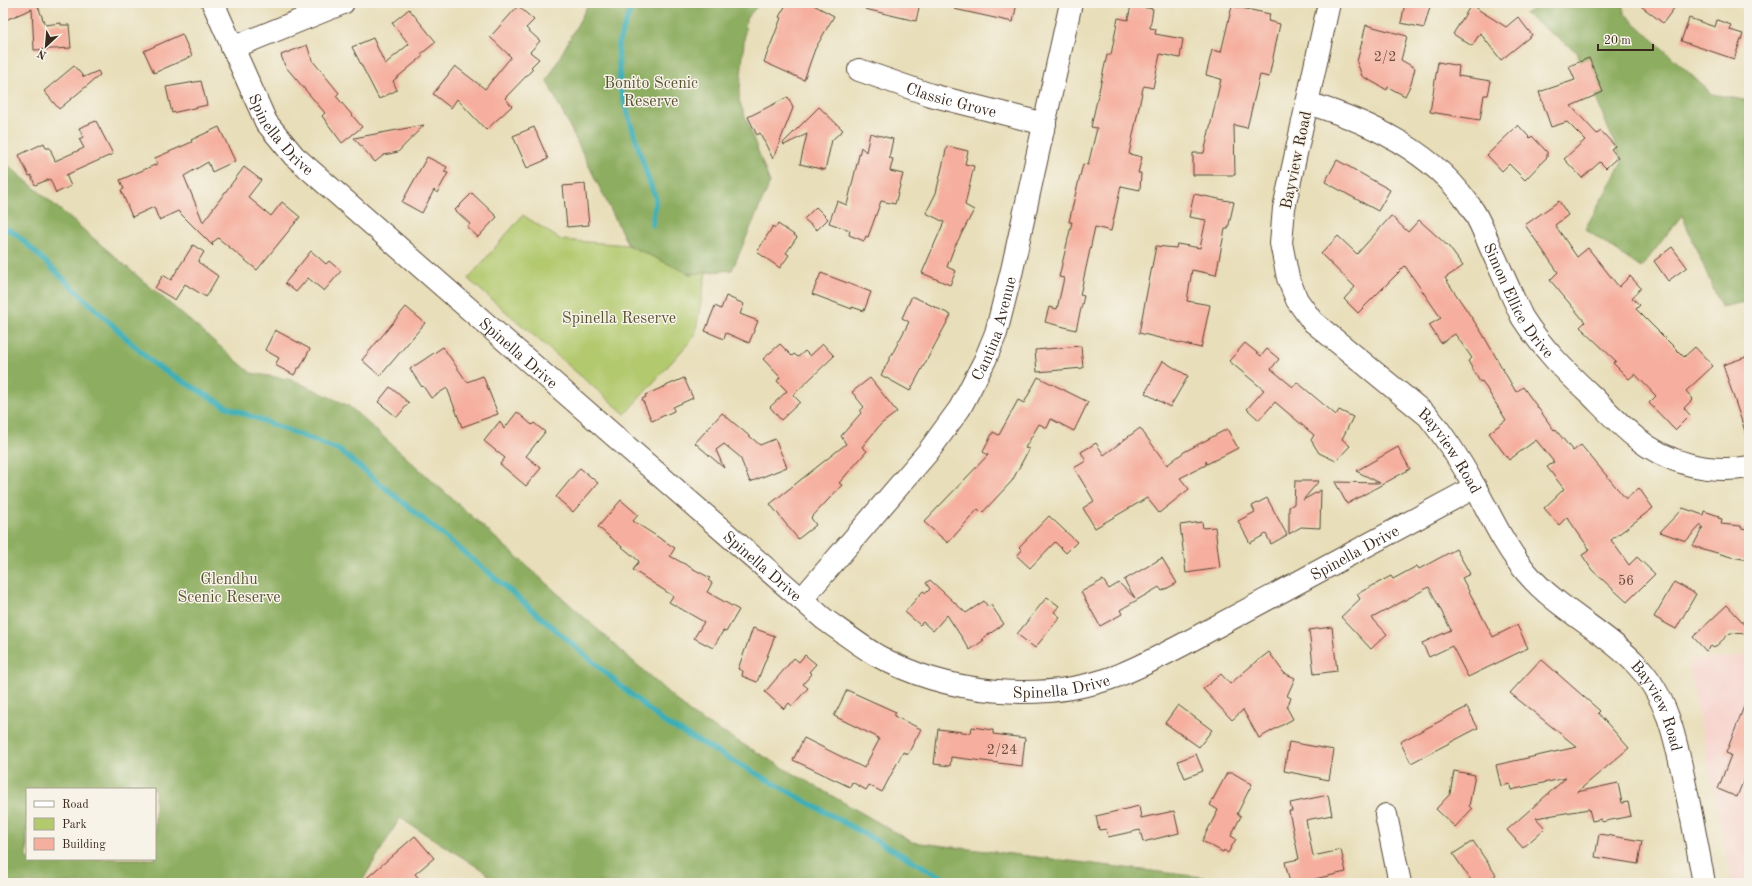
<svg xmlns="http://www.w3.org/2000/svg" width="1752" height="886" font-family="'Old Standard TT',serif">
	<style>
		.built { fill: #f7d0cb }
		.green { fill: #b2c96e; stroke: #767a46 }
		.forest { fill: #8dad61; stroke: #646c40; fill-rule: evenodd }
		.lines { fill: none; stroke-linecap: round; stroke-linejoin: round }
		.stream { stroke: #3caeb5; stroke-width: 5.5 }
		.building { fill: #f6af9e }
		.minor-casing { stroke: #554535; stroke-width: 24 }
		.minor { stroke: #fff; stroke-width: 22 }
		.labels { text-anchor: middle; stroke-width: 3; stroke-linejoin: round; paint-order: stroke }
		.number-label { font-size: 14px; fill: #6a4b3e }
		.park-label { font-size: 16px; fill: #595232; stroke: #f7f3e8 }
		.street-label { font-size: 16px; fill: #3b2a1e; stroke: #f7f3e8 }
	</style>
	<rect width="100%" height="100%" fill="#f7f3e8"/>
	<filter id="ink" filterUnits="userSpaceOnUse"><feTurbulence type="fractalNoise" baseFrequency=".025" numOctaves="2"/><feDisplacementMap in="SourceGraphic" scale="8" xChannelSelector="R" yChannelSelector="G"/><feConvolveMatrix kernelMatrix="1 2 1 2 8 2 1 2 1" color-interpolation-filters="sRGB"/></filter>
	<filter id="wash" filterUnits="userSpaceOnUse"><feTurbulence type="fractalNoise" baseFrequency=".012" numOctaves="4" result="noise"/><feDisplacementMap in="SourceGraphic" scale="16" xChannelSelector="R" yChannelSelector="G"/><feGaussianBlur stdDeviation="0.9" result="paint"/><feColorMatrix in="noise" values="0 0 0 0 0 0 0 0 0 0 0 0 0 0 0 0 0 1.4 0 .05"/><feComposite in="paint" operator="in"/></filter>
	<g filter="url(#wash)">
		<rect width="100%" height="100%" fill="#e8deb9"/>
		<path class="built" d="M1749,655v228h-17l-44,-222z"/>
		<path class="green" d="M523,215l38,25 67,5 62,29 16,-2 -11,64 -70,78 -157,-135z"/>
		<g class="forest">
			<path d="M589,3h171l-14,16 -7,81 31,83 -38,87 -42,4 -62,-29 -81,-164z"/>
			<path d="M1542,3h82v10l88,81 37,7v200l-28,6 -39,-92 -41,53 -56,-39 37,-67 -45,-110 -52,-38z"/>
			<path d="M3,161l248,212 42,7 56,26 345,310 218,126 339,41h-755l-12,-12 -84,-53 -39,65h-358zM27,789h128v70h-128z"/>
		</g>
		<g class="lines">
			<g class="stream">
				<path d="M633,3l-15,41 2,45 29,92 7,17 -4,27"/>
				<path d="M3,227l13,7 139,131 72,42 112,43 149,122 174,149 290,162"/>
			</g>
		</g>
		<g id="blocks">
			<g class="building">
				<path d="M3,3h42l-7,3 7,19 16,-2v2h8l2,23 -37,2 -2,-41 -29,12z"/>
				<path d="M787,3h23l24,13 -19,33 -11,31 -40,-18 17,-44 -2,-1z"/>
				<path d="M866,3h54l-4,18 -51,-12z"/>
				<path d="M955,3h62l-4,19 -59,-13z"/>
				<path d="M1405,3h26l-7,25 -23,-5z"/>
				<path d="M1637,3h41l-15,20z"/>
				<path d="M1131,5l22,4 -3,19 6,1 -1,5 28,5 -3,19 -20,-4 -7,34 -9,-2 -1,2 -14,66 13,3 -4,16h3l-1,17 -19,-4 -10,45 -16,-4 -15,68 4,1 -8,34 -31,-8 4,-15 8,2 7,-31 -5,-1 13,-55h-3l5,-22 9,-36 5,1 9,-37 -6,-1 16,-72h4l7,-37 10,2z"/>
				<path d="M1471,5l35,22 12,-10 14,18 -31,25 -21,-27 -8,13 -19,-12z"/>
				<path d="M518,6l16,14 -8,8 14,13 -10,11 9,7 -8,8 2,2 -28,29 7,8 -26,24 -29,-31 -6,9 -18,-14 22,-28 30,23 26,-32 -21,-20z"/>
				<path d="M1232,6l38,8 -2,7 12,3 -11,53 -9,-2 -13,53 -13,-3 1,50h-42v-22h11l17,-74 -15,-4 6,-25 9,2z"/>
				<path d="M409,9l27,33 -15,12 2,2 -30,25 4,9 -18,9 -27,-52 21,-9 12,26 24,-20 -17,-21z"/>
				<path d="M1689,18l26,9 2,-7 14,5 -1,5 13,4 -9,25 -53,-18z"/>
				<path d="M1366,25l41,11 -6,24 14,8 -4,16 -6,12 -17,-9 -1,3 -25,-14 -5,-14z"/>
				<path d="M182,34l10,22 -38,17 -10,-22z"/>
				<path d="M307,45l5,15 27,33 -3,3 26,31 -20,16 -20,-27 3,-3 -40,-47 -4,-11z"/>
				<path d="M1589,58l14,34 -32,14 26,28 4,-3 14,15 -4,3 7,8 -12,11 -6,-6 -18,16 -18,-19 21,-19 -18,-18 -16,5 -12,-35 36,-12 -6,-14z"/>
				<path d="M1438,62l21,4 -1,10 33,5 -3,14h-4l-4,25 -50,-8z"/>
				<path d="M74,66l10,11 14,-6 2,4 -41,34 -15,-18z"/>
				<path d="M201,81l6,24 -35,8 -6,-26z"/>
				<path d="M788,97l5,11 -20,51 -13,-26 -3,2 -9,-18z"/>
				<path d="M819,107l24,23 -11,10 -7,30 -25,-6 7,-30 -23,11 -1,-2z"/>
				<path d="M96,121l17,33 -47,21 5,11 -15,7 -6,-14 -15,6 -4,-10 -2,1 -10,-21 25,-12 2,5h4l5,13 29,-13 -5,-9 4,-2 -4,-9z"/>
				<path d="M424,125l-26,27 -14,3 -9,7 -21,-24z"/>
				<path d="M1518,125l12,13 2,-2 15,16v5l-22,23 -16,-16 -7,7 -15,-16z"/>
				<path d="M219,127l16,34 -23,11 -4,-10 -24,14 19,46 41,-55 17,13 -13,17 23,19 11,-14 18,15 -43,53 -39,-32 -6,5 1,3 -35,-35 -19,9 -5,-13 -22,10 -11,-27 3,-1 -4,-9 37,-16 -2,-6 37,-16 -1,-2z"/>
				<path d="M534,127l14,32 -21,9 -14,-32z"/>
				<path d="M870,133l23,6 -4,19 4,1 -3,12 13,3 -8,30 -14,-3 -13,36 -2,-1 -2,5 -15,-6 1,-5 -21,-7 8,-22 10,4 14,-58 5,5z"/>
				<path d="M947,146l21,5 -3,13 9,2 -9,39 9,5 -20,38 -7,19 9,4 -6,14 -28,-12 22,-51 -18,-9 10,-20z"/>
				<path d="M427,157l20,10 -3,5 4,1 -11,20 -3,-3 -12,23 -20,-11z"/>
				<path d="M1337,160l53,30 -12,21 -53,-29z"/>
				<path d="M585,184l4,41 -22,2 -4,-41z"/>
				<path d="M472,193l25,24 -19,20 -11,-10 3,-3 -15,-14z"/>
				<path d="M1194,194l40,8 -6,27h-3l-9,46 -24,-5 -5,31 23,4 -9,43 -62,-15 17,-87 20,2 1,-4 23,4 6,-28 -17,-3z"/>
				<path d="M1559,201l9,14 -13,10 22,32 11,-9 31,39 11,-11 11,12 -9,10 8,7 -4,4 48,48 11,-10 18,19 -27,25 7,8 -9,9 6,7 -15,15 -26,-27 7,-7 -21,-22 -6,5 -16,-16 3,-2 -36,-34 5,-5 -35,-42 8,-8 -33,-47z"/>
				<path d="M816,207l12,12 -11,11 -13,-11z"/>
				<path d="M1391,216l17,16 11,-12 30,27 14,19 -18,12 37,55 34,59 7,-5 31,43 1,-1 18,22 8,-6 45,54 13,-11 14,20 -42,32 18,25 8,-8 18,17 -28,28 -35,-32 -10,-15 8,-5 -23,-33 -8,8 -15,-17 20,-19 -17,-22 7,-5 -18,-22 -27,20 -20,-27 17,-13 -24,-39 -2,1 -12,-21 4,-3 -17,-24 -14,9 -12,-18 12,-7 -36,-52 -47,47 -14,-14 11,-12 -34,-33 17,-18 19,18z"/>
				<path d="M778,224l19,13 -11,16 3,2 -9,13 -23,-16 16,-26 2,2z"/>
				<path d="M193,245l11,7 -6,10 20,14 -12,21 -21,-13 -10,16 -20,-12 8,-13 8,5z"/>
				<path d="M1672,247l15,20 -19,14 -14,-20z"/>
				<path d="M311,251l15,13 3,-3 12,10 -17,20 -16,-13 -12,14 -11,-9z"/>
				<path d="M821,273l50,19 -7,19 -12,-4v2l-40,-15z"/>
				<path d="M726,296l18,8 -4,10 18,7 -9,22 -23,-10 -2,6 -19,-8 10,-25 6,3z"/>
				<path d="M912,296l39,19 -41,76 -29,-16 28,-53 -7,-4z"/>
				<path d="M406,307l19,16 -45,53 -18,-16z"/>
				<path d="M275,330l35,19 -10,19h-2l-4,7 -19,-10 4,-7 -14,-8z"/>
				<path d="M1245,343l16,13 6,-7 12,10 -8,10 22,18 4,-5 39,33 3,-5 14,7 -11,22 8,7 -14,15 -17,-8 -8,-13 3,-5 -39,-33 -16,18 -12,-11 17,-19 -35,-29z"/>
				<path d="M780,344l12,12 2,-2 4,3 7,-6 5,5 13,-12 11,12 -41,39 7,7 -19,18 -11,-13 17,-16 -10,-10 3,-4 -17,-18z"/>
				<path d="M1081,346l2,22 -46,4 -2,-22z"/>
				<path d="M443,347l24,35 16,-6 15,38 -36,13 -15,-39 -16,10 -8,-12 -1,1 -12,-18z"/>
				<path d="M1749,356v78h-3l-23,-69z"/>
				<path d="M1163,361l25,15 -18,31 -25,-14z"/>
				<path d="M1038,377l50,25 -14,29 -23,-12 -4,9 -8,-4 -14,24 4,1 -17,32 -30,32 -4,-4 -30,34 -24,-21 64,-67 -5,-3 10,-20 6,3 19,-35 6,3z"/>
				<path d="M684,378l9,20 -20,9 1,4 -22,10 -10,-22 4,-2 -1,-2z"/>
				<path d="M870,378l27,34 -16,12 -19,23 5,4 -28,32 3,2 -31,33 5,7 -18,14 -28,-35 76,-60 -5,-8 20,-23 -1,-2 4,-4 -12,-15z"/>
				<path d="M390,387l19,16 -12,14 -19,-15z"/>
				<path d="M517,412l15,13 2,-2 11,9 -19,24 15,12 -15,18 -26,-22 5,-6 -21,-17 16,-20 4,8z"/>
				<path d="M722,413l38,32 15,-6 12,28 -37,15 -10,-25 -16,-13 -8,6 8,18 -29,-25z"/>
				<path d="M1140,428l27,37 17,-13 43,-23 11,19 -31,16 -1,-3v4l-26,13 9,11 -30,24 -12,-15 -52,30 -12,-20 11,-7 -20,-33 12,-7 -5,-9 15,-9 8,12z"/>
				<path d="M1398,447l12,22 -63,35 -12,-22 45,1 -24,-12z"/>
				<path d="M580,468l18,15 -25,29 -17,-15z"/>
				<path d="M1295,481h24l-16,19 18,-10 -1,38 -19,-1 -12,7v-27l5,-3z"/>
				<path d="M1267,498l20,37 -16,9 -5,-10 -16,9 -12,-22 17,-9 -3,-6z"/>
				<path d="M621,500l17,15 -5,6 42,27 -5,8 40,22 -2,2 4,3 -5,9 32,18 -13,22 -3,-1 -10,17 -19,-10 10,-16 -35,-20 4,-6 -40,-26 6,-9 -41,-34z"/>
				<path d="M1683,508l20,7 1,-4 15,5 -1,2 4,1 -1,5 20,2v2l8,1v31l-18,-3 -38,-11 10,-19 -2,-2 -15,16 -26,-9z"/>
				<path d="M1049,516l28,26 -11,11 -11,-11 -25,26 -13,-12 5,-6 -3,-3z"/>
				<path d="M1202,522l1,6 12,-1 5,41 -34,5 -6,-48z"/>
				<path d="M1456,549l14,25 -8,4 31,59 24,-12 11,23 -60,29 -16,-31 -23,11 -7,-14 29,-13 -22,-43 -57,31 15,16 -16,15 -30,-32 19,-18 -3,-5 34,-18 2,3 24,-13 2,3z"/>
				<path d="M1162,558l15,25 -15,8 -3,-4 -39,23 2,4 -22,12 -19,-34 22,-12 6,9 10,-6 16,15 -11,-18z"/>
				<path d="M930,580l36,33 18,-12 4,6 3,-2 13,19 -22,15 2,1 -14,10 -23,-35 -14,16 -10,-9 -3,3 -15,-13 18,-21 3,2 4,-4 -4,-6z"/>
				<path d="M1674,582l22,12 -20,35 -22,-12z"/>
				<path d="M1047,597l12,9 -5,6 6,5 -25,31 -18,-14z"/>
				<path d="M1727,605l22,24v5l-19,-1 -16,15 -3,-2 -5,5 -13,-14z"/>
				<path d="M1332,627l5,44 -23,3 -5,-44z"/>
				<path d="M753,628l22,8 -18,46 -15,-6 1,-5 -5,-2z"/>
				<path d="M1269,652l15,21 11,5 -8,18 4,2 -4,10 6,11 -34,19 -16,-28 -11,10 -29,-31 18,-15 9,10 21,-18z"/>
				<path d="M805,655l11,9 -7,8 3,2 -9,10 5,4 -16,18 -3,-3 -5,6 -19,-17 29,-34 5,4z"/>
				<path d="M1541,659l59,52 -2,2 31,35 -52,44 41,-9 4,20 6,-1 3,14 -30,6v-3l-9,2 -3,-12 -53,9 9,10 -22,20 -16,-18 59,-52 -55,12 -1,-6 -9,2 -5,-21 81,-18 -67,-54z"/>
				<path d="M847,690l49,22 -2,4 27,13 -13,25 -5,-2 -21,40 -13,-7 -3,5 -14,-8 -2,5 -57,-27 11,-22 60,30 15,-28 -2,-3 -43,-21z"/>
				<path d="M1748,696h1v70l-12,31 -19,-8 13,-34 -5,-2z"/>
				<path d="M1178,705l34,25 -13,17 -34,-24z"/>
				<path d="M1467,707l11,21 -67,35 -11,-21z"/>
				<path d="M972,727l21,3v4l32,4 -3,28 -71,-9 -1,9 -16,-2 4,-35 33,4z"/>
				<path d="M1289,742l45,8 -5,30 -45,-9z"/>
				<path d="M1196,754l7,17 -18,7 -7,-17z"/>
				<path d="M1454,771l21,4 -6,31 3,3 -17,18 -19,-18 14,-15z"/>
				<path d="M1227,773h6l19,11 -15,30 4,2 -10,20 5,3 -8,14 -4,-3 -1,2 -21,-11 16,-31 -8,-5z"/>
				<path d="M1328,795l4,20 -26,5 7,36 28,-6 5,22 -49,11h-7l-5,-21 14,-3 -10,-48h3l-2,-8z"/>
				<path d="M1139,806l2,12 33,-7 5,22 -36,9 -3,-12 -32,7 -2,-8 -7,1 -3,-14z"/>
				<path d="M1599,834l43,7 -4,23 -43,-7z"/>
				<path d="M415,836l19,22 -19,16 8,9h-62z"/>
				<path d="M1473,841l23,34 -12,8h-11l-20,-29z"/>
			</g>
		</g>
	</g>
	<g filter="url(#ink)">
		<use href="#blocks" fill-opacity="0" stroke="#554535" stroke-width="1"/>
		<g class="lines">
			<g class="minor-casing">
				<g id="minor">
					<path id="s1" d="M213,3l53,119 28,34 530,463c17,12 34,25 52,36 70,39 165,49 241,21 22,-9 44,-20 65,-31l293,-158"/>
					<path id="s2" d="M1329,3l-45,205 -3,35 7,35 9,22 15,21 116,95c18,22 33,46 47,71 16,29 29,59 51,85 31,37 76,57 109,91 33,33 41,78 50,122 7,32 13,65 19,98"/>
					<path d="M232,48l111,-45"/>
					<path id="s3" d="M859,70l72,25 114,29"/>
					<path id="s4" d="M1307,103c64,19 130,50 167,109 8,13 13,28 19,41 10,22 19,43 29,64 19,30 43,54 69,78 14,14 28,29 44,42 32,26 73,37 114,30"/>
					<path id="s5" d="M802,599l126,-147 32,-44 25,-48 11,-27 16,-63 59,-267"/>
					<path d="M1386,815l14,68"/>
				</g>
			</g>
			<use href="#minor" class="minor"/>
		</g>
	</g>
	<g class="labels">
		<g class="number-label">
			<text x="1385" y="61">2/2</text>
			<text x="1626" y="585">56</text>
			<text x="1002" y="754">2/24</text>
		</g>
		<g class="park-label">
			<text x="651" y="88">Bonito Scenic<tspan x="651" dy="18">Reserve</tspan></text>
			<text x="619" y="323">Spinella Reserve</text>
			<text x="229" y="584">Glendhu<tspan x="229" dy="18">Scenic Reserve</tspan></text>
		</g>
		<g class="street-label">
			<text dy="6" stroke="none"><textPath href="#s3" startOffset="97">Classic Grove</textPath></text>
			<text dy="6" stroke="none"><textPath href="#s1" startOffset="149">Spinella Drive</textPath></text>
			<text transform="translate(1295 160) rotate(-78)" y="6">Bayview Road</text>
			<text dy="6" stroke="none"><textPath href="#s4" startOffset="303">Simon Ellice Drive</textPath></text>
			<text dy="6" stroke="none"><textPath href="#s5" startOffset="335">Cantina Avenue</textPath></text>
			<text dy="6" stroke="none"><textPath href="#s1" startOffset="473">Spinella Drive</textPath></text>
			<text dy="6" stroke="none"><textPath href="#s2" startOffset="521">Bayview Road</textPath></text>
			<text dy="6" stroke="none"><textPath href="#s1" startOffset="1458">Spinella Drive</textPath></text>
			<text dy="6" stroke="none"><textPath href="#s1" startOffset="797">Spinella Drive</textPath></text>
			<text dy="6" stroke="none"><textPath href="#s1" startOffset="1133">Spinella Drive</textPath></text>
			<text dy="6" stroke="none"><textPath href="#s2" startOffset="856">Bayview Road</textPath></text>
		</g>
	</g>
	<rect width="1752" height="886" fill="none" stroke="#f7f3e8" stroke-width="16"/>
	<rect x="26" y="788" width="130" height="72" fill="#f7f3e8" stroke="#aca397"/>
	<rect x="34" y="801" width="20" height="6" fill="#ffffff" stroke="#aca397"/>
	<text x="62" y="808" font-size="12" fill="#3b2a1e">Road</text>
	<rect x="34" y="818" width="20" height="12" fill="#b2c96e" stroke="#aca397"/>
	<text x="62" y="828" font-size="12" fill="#3b2a1e">Park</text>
	<rect x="34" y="838" width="20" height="12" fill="#f6af9e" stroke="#aca397"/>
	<text x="62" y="848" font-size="12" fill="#3b2a1e">Building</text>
	<g transform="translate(46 46) rotate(206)" stroke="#f7f3e8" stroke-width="3" paint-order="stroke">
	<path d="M0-3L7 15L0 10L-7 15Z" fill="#3b2a1e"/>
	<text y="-6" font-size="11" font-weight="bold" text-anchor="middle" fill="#3b2a1e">N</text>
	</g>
	<path d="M1598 44v6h55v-6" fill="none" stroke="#3b2a1e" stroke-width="2"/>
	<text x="1604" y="44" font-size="12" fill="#3b2a1e" stroke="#f7f3e8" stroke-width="3" paint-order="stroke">20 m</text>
</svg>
